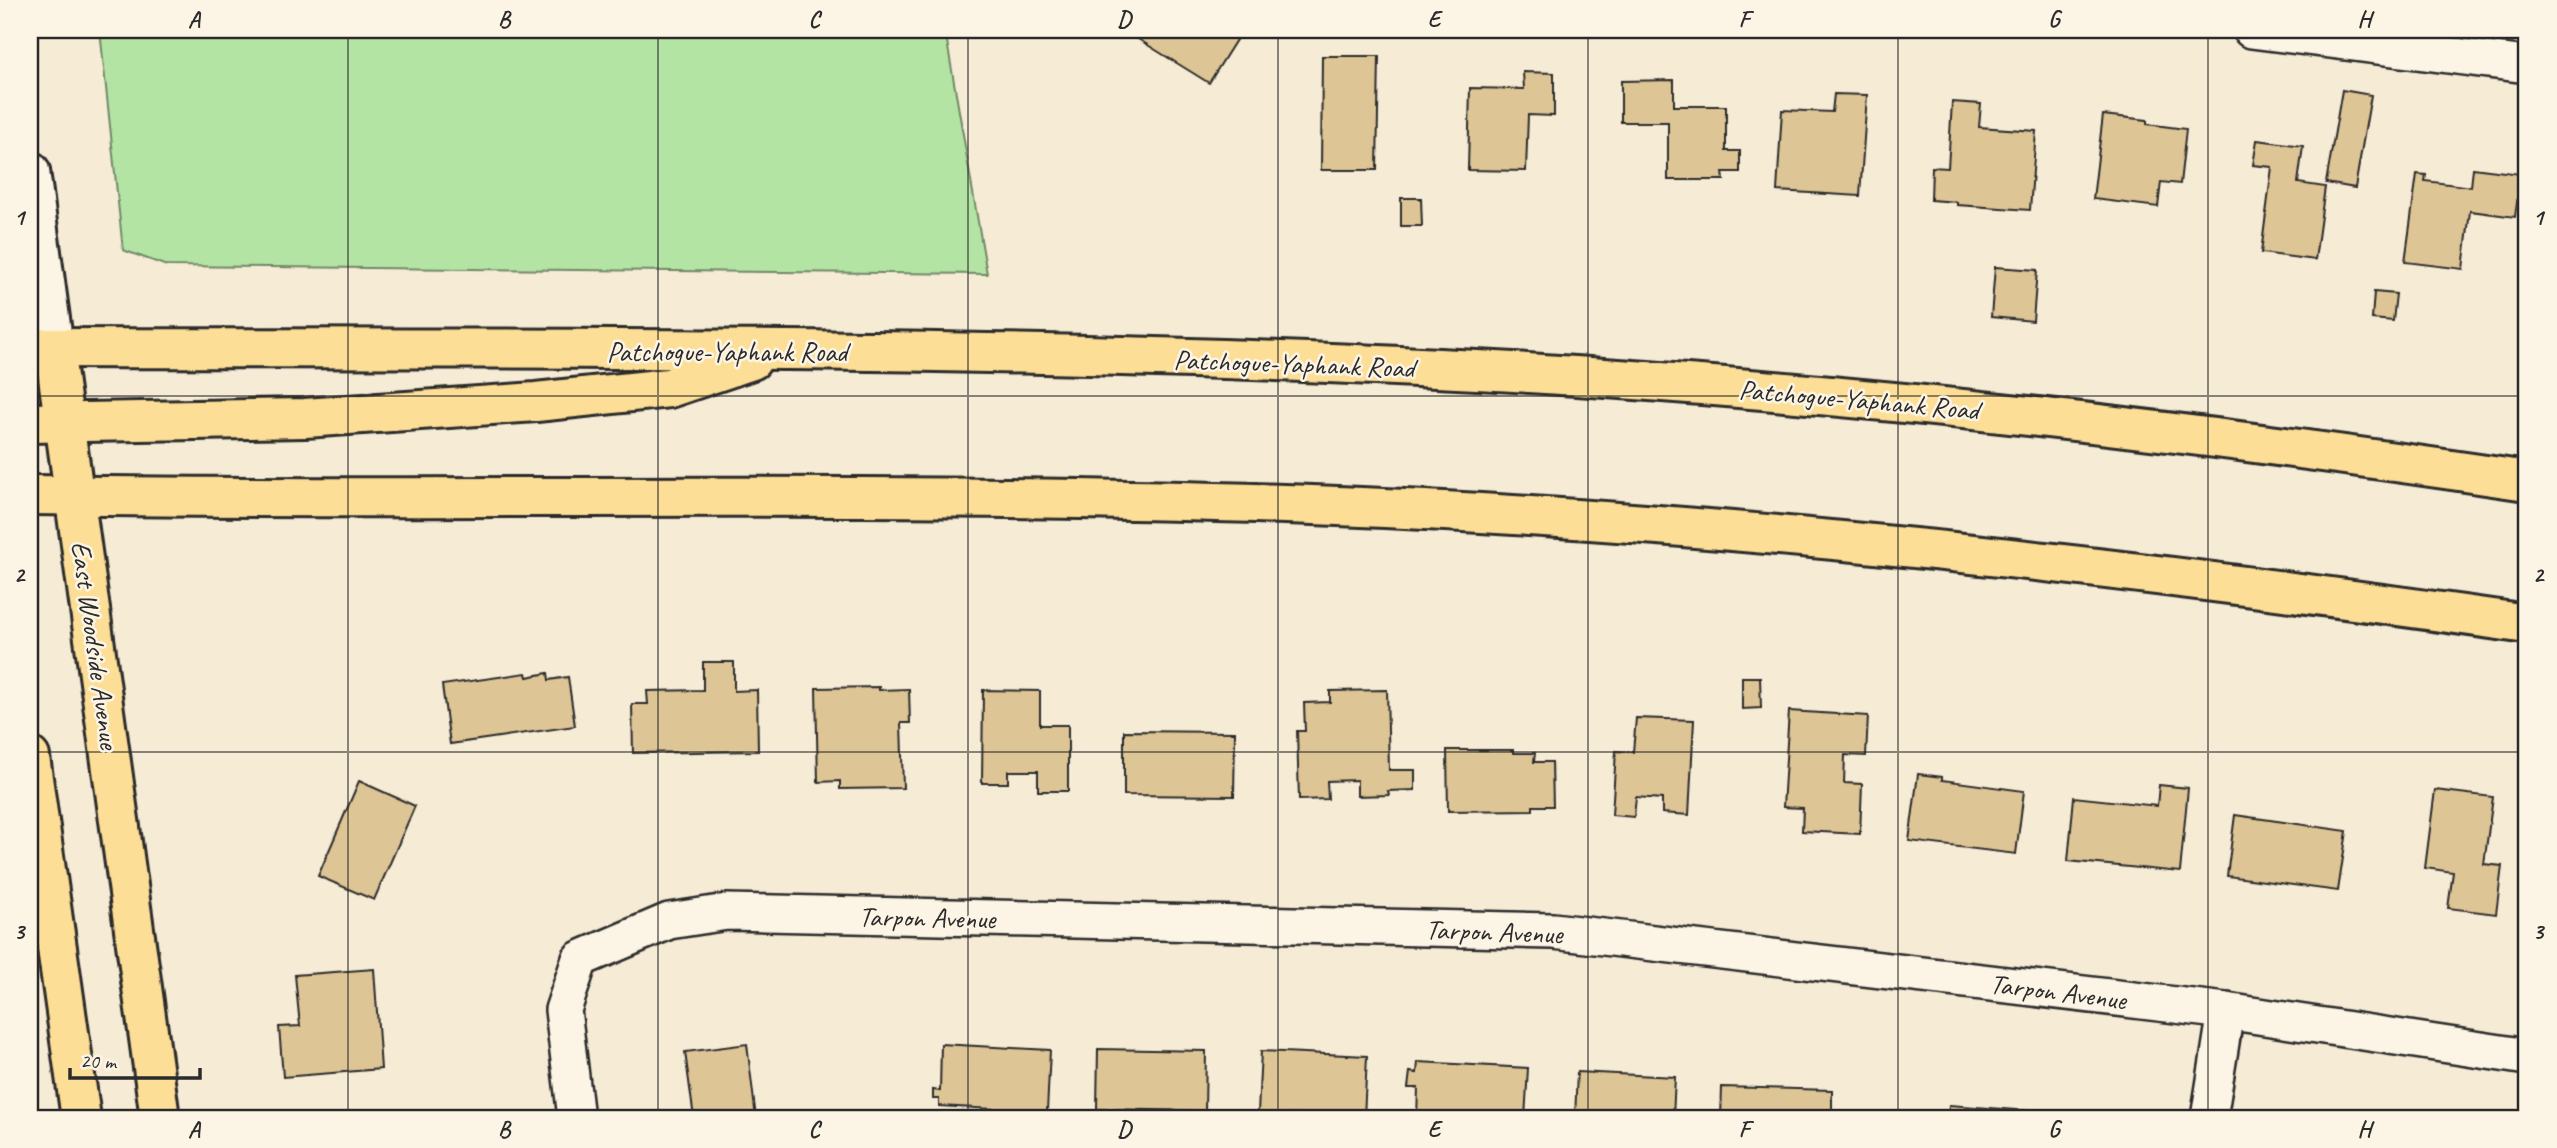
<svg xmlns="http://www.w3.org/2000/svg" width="2557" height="1148" font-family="Caveat,sans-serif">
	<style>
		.green { fill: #b4e4a4; stroke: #708868; stroke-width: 2 }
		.building { fill: #dec595; stroke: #2b2b2b; stroke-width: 2 }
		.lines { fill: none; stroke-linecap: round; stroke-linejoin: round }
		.street-casing { stroke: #2b2b2b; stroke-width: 40 }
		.secondary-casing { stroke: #2b2b2b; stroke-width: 44 }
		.primary-casing { stroke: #2b2b2b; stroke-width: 44 }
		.street { stroke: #fcf5e5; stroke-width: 35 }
		.secondary { stroke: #fcf5e5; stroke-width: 38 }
		.primary { stroke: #fdde96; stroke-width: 38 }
		.grid { fill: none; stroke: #2b2b2b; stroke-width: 2; stroke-opacity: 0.55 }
		.labels { text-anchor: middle; stroke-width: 5; stroke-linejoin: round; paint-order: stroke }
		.street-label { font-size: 28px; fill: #2b2b2b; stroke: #fcf5e5 }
		.neatline { fill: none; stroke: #2b2b2b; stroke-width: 2.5 }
		.grid-label { font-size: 23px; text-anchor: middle; font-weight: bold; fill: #2b2b2b }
	</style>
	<rect width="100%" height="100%" fill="#f6ebd5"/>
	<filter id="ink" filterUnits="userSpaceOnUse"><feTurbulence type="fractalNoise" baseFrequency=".0143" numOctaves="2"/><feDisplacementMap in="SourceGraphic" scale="14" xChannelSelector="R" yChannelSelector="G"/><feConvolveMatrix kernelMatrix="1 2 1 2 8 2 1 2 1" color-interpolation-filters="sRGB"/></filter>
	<g filter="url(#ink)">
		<path class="green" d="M100,30h845l42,244 -820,-8 -44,-16z"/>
		<g class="building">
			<path d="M1143,30h88l8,5 -30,48 -71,-44z"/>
			<path d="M1322,56h57l-2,114h-56z"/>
			<path d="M1523,72l31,1v43l-26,-1 -2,56 -58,-1 2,-82 54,1z"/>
			<path d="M1674,80v26h52v45h14v21h-17l1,8h-56v-58h-47v-41z"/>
			<path d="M2342,90l29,5 -16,93 -29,-5z"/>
			<path d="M1834,94l33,1 -7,101 -83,-5 5,-81 50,2z"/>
			<path d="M1952,102l29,2 -2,23 57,4 -6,79 -73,-5v-3l-26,-2 1,-33 16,1z"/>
			<path d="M2103,115l44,5v4l39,5 -6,55 -19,-2 -3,25 -65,-8z"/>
			<path d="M2257,140l46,6 -5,37 27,4 -10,73 -54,-7 11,-86 -19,-2z"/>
			<path d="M2473,168l48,6 -6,43 -45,-6 -7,58 -58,-7 12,-88 9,1 -1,6 46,6z"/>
			<path d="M1401,198h20l1,28h-21z"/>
			<path d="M1995,267l42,3 -4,51 -42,-4z"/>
			<path d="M2374,292l22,2 -3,27 -21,-2z"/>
			<path d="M703,662h31v29l23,-1 1,61 -125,2 -1,-49h16l-1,-13 56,-1z"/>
			<path d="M526,673l1,4 21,-4 1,7 19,-3 7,49 -125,18 -8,-59z"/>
			<path d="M1742,677h18l1,31 -19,1z"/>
			<path d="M879,687v3l30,-1 1,34h-9l2,65 -63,1v-8l-22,1 -2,-94z"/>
			<path d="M983,690l57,1v34h28v66h-30v-20h-30v12h-26z"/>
			<path d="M1387,690l2,80h26v20l-27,1 1,4 -32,1v-16l-30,1 1,18 -29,1 -2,-69h8l-1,-28 26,-1v-11z"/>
			<path d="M1789,711l79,5 -2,40 -21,-1 -1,28 18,1 -2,50 -58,-3 1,-23 -20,-1z"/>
			<path d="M1636,718l58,2 -5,95 -27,-2v-14l-26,-2 -2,20 -22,-2 4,-64 17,1z"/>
			<path d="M1124,731l111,1 -1,64 -110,-1z"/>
			<path d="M1447,750h66v3h22l-1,9h18l1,44h-20v4l-85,1z"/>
			<path d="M1918,774l24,3v3l82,11 -8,63 -107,-13z"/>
			<path d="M359,781l56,25 -41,94 -56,-24z"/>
			<path d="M2159,785l29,3 -8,84 -112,-11 6,-64 83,9z"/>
			<path d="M2435,790l58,7 -9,67 18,2 -6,48 -48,-6 5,-36 -28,-4z"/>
			<path d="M2235,815l112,16 -9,60 -111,-15z"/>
			<path d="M374,969l7,100 -98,8 -4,-50 21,-1 -5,-51z"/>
			<path d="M747,1044l9,74h-62l-9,-66z"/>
			<path d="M941,1044l109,6 -3,62 -108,-6v-7h-6v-9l7,1z"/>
			<path d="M1098,1049l108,2 -1,60 -108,-2z"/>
			<path d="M1261,1051l106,5 -3,62 -106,-5z"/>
			<path d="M1418,1062l110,6 -3,50h-108l1,-30h-10l2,-16 7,1z"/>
			<path d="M1577,1072l98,5 -2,41h-98z"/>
			<path d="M1722,1087l110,3v28h-111z"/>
			<path d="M1949,1105l80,6v7h-81z"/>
		</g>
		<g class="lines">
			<g class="street-casing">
				<g id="street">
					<path d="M2251,30l276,35"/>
					<path d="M576,1118l-13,-108 17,-51 89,-38 58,-9 826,19 673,80 301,46"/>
					<path d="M2209,1118l17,-107"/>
				</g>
			</g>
			<g class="secondary-casing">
				<path id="secondary" d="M30,171l24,177"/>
			</g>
			<g class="primary-casing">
				<g id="primary">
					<path d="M30,348c482,1 965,-4 1447,22 351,19 702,59 1050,111"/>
					<path d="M54,348l106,770"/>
					<path d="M30,423l275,-5 231,-16 133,-14 83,-28"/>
					<path d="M30,495c436,7 872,-6 1308,11 399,16 795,62 1189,118"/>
					<path d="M30,757l51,361"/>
				</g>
			</g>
			<use href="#street" class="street"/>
			<use href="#secondary" class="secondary"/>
			<use href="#primary" class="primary"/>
		</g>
	</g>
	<path class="grid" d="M348,30v1088M658,30v1088M968,30v1088M1278,30v1088M1588,30v1088M1898,30v1088M2208,30v1088M30,396h2497M30,752h2497"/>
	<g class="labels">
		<g class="street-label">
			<text x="727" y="361">Patchogue-Yaphank Road</text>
			<text transform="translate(1294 363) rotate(2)" y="10">Patchogue-Yaphank Road</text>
			<text transform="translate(1859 399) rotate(5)" y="10">Patchogue-Yaphank Road</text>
			<text transform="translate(96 645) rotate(82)" y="10">East Woodside Avenue</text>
			<text transform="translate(927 917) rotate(1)" y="10">Tarpon Avenue</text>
			<text transform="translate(1494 931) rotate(2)" y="10">Tarpon Avenue</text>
			<text transform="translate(2058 991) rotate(7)" y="10">Tarpon Avenue</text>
		</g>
	</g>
	<rect width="2557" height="1148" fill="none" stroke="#fcf5e5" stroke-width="77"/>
	<path d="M70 1068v10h130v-10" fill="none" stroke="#2b2b2b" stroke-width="3.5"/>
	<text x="80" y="1068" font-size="21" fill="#2b2b2b" stroke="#fcf5e5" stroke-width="5" paint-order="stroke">20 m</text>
	<rect x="38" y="38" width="2480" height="1072" class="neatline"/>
	<g class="grid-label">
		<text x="194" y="27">A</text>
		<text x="504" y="27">B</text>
		<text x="814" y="27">C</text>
		<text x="1124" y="27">D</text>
		<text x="1434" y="27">E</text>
		<text x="1744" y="27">F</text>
		<text x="2054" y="27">G</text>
		<text x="2364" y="27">H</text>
		<text x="19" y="225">1</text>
		<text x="2538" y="225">1</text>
		<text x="19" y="582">2</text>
		<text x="2538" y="582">2</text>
		<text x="19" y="939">3</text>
		<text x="2538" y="939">3</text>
		<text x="194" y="1137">A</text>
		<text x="504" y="1137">B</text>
		<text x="814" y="1137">C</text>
		<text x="1124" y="1137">D</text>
		<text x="1434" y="1137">E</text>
		<text x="1744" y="1137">F</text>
		<text x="2054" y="1137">G</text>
		<text x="2364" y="1137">H</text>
	</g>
</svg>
